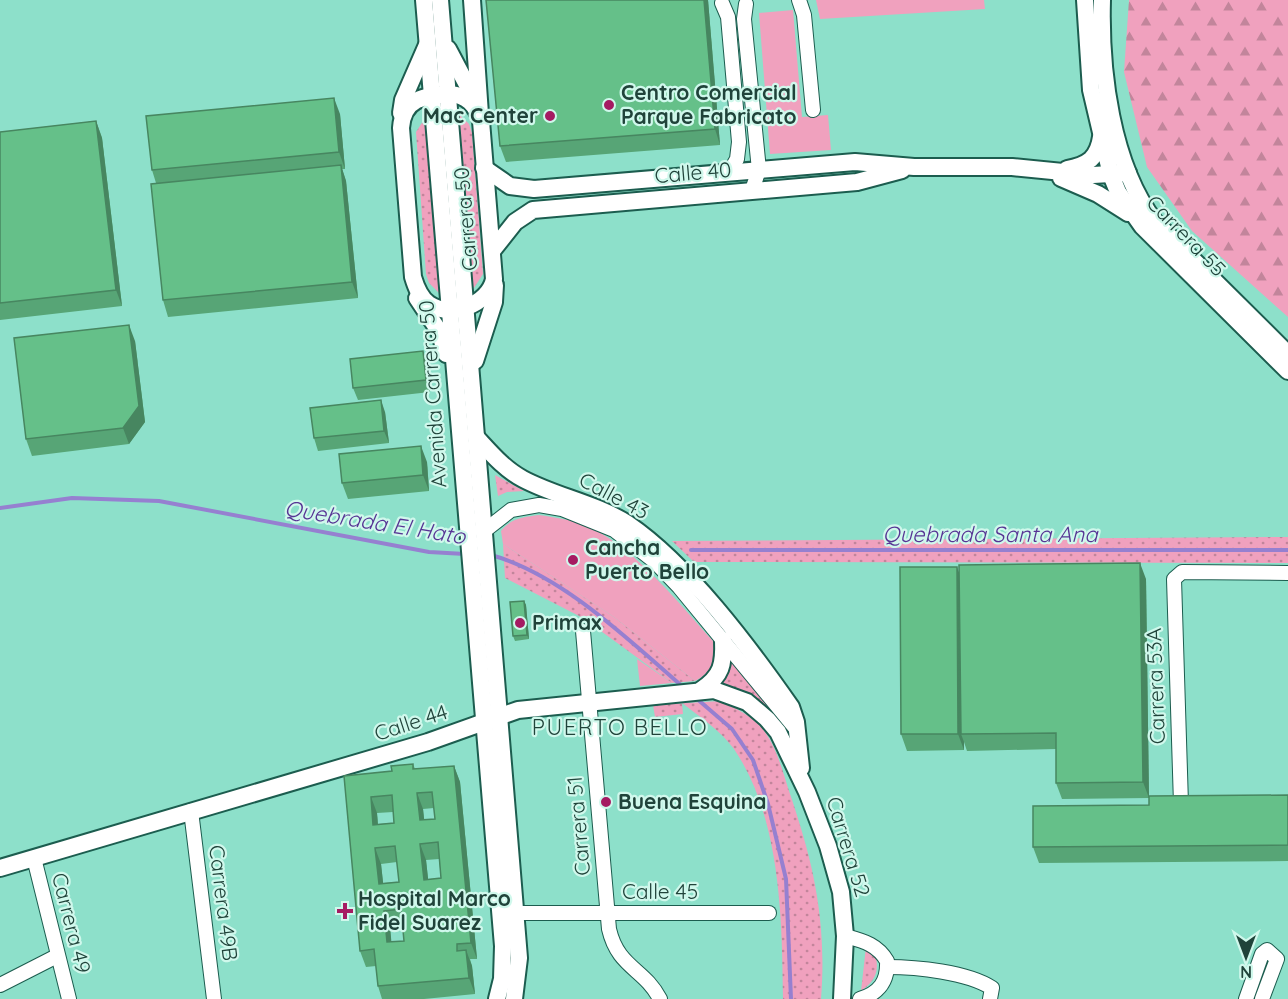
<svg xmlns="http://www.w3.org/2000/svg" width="1288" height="999" font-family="Quicksand,sans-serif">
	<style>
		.grass { fill: url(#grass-dots) }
		.forest { fill: url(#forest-firs) }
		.park { fill: #f0a1be }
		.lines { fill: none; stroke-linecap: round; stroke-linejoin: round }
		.stream { stroke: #9680d0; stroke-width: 4 }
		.minor-casing { stroke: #1c5d4f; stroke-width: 16 }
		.major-casing { stroke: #1c5d4f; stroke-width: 20 }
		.minor { stroke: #fff; stroke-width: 14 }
		.major { stroke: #fff; stroke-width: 16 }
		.wall { fill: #57a576; fill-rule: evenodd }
		.shaded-wall { fill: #478660 }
		.building { fill: #65c089; stroke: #478660; stroke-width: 1.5; fill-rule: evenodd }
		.poi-dot { fill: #a51b62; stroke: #d0f8ec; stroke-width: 2 }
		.labels { text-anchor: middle; stroke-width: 4.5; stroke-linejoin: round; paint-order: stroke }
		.poi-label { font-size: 21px; font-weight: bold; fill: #20433a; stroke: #d0f8ec; text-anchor: start }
		.street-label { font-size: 21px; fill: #20433a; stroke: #d0f8ec }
		.water-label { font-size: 22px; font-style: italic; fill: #563494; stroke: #d0f8ec }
		.neighbourhood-label { font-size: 22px; letter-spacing: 1.5px; fill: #20433a; stroke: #d0f8ec }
	</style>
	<defs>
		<pattern id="grass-dots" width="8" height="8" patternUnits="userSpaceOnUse" patternTransform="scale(1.5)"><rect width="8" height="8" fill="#f0a1be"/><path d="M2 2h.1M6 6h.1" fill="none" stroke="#c2859b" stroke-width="1.8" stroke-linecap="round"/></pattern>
		<pattern id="forest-firs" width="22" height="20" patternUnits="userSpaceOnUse" patternTransform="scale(1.5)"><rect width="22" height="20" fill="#f0a1be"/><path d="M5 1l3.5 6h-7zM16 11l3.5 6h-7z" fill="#c2859b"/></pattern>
	</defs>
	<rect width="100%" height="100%" fill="#8de0ca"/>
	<g class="grass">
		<path d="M458,113l11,11 3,9 11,141 -11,17z"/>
		<path d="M427,115l13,179 -11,-11 -3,-9 -10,-142z"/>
		<path d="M495,475l29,16 -17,1 -9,4z"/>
		<path d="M1288,537v26l-594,-1 -22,-21z"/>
		<path d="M503,544l111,73 81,64 -23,2 -89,-65 -78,-40z"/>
		<path d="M732,661l52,65 8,17 -80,-58 15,-14z"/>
		<path d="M720,701c15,7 35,16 45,31 12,17 18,40 24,59 25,73 38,131 32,208h-38c-1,-80 -2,-181 -49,-250 -13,-18 -35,-33 -52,-46l1,11 -28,3 -2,-12z"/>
		<path d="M866,947l9,7c5,17 0,27 -14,37z"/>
	</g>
	<path class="forest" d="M1129,0h159v317l-96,-86 -45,-64 -23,-95z"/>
	<g class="park">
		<path d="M816,0h168l1,9 -165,10z"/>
		<path d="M793,10l9,107 26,-2 3,35 -61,4 -11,-141z"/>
		<path d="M539,515c19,3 37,5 54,14 45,22 87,76 121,113 3,19 -2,30 -19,39l-81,-64 -111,-73 -2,-13c10,-13 23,-14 38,-16z"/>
		<path d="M637,659l35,24 -32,3z"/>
	</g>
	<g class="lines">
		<g class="stream">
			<path d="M0,508l72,-10 87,3 270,51 36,2"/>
			<path d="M691,550h597"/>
			<path d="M491,555c70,19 138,85 192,132"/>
			<path d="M696,698l36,31 21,31 15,44 18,75 5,120"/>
		</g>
		<g class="minor-casing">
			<g id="minor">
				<path d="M799,0l5,15 9,95"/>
				<path d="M722,3l6,14 11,125 -2,17 -8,14"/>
				<path d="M746,4l-2,15 15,151 -7,20"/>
				<path d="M483,532l28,-22 28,-5 23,4 52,21 40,31 25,26 117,142"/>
				<path d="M583,631l26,298c9,39 35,39 51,70"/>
				<path d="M1181,804l-7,-225 8,-7 106,1"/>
				<path d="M191,811l23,188"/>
				<path d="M34,858l35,141"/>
				<path d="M515,913h254"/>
				<path d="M845,936c18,5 32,8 42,25 1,21 -8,32 -27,38"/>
				<path d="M887,967c30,0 80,5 105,21l-2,11"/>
				<path d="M0,985l57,-29"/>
				<path d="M1246,999l16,-45 5,-4 10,9 -15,40"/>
			</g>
		</g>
		<g class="major-casing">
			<g id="major">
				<path d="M424,0l79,946 -1,33 -5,20"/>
				<path d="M440,0l79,958 -5,41"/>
				<path d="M472,0l8,114"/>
				<path d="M1085,0l6,90 20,85 7,17 24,34 146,145"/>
				<path d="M1102,0c-2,71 9,164 53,222l133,132"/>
				<path d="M448,49l27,51"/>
				<path d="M450,94c17,1 26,11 31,27l13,158c-5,25 -43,40 -65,25 -9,-6 -13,-17 -16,-27l-12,-149c2,-30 23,-32 49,-34z"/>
				<path d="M401,113l2,-13 24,-55"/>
				<path d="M484,168l26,18 24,3 321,-27 59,5h98l81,8 35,-2"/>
				<path d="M1067,169c21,-4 31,-11 34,-32"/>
				<path d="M1061,178l37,16 30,19"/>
				<path d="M492,251l23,-29 18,-12 324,-28 45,-12"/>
				<path d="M417,298l22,33 7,23"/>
				<path d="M475,361l19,-59 1,-17"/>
				<path d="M476,437c14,15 28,32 47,42 34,18 72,24 105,45 60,41 121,123 163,183l5,15 5,46"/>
				<path d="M701,690c21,-14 23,-26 22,-50"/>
				<path d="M0,868l428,-126 90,-32 196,-20 33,12 20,17 11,13 29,60 21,54 13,46 4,44 -3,63"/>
			</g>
		</g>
		<use href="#minor" class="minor"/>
		<use href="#major" class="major"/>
	</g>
	<g class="wall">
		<path d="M486,0h222l12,145 -214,17 -6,-16z"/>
		<path d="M340,114l5,55h-3l4,12 12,117 -190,19 -5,-17 -7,-117 -4,-13z"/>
		<path d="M96,121l6,17 20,168 -122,14v-188z"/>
		<path d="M135,341l10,81 -16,22 -97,12 -6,-17z"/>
		<path d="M423,351l4,12 3,29 -72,8 -5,-12z"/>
		<path d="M385,412l4,31 -71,8 -4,-13z"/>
		<path d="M427,462l2,29 -81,8 -6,-16z"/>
		<path d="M959,572l187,7 3,219 -87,1 -6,-16v-34l-89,2 -3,-9v8l-57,1 -6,-17z"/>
		<path d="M524,601l2,4 3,34 -14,2 -2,-5z"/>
		<path d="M413,764l2,5 39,-3 6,16 17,177h-7l2,7 3,28 -51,5h-42l-4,-13 -2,-20 -10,1 -6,-16 -16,-175 48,-5zM434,808l1,11 -11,1 -1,-11zM393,812l1,11 -16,1 -1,-11zM439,859l2,19 -13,1 -2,-19zM397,862l2,20 -16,1 -2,-19zM403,926l1,15 -13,1 -1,-15z"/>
		<path d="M1288,795v66l-249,2 -6,-16 116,-42z"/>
	</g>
	<g class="shaded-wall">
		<path d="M704,0h4l12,145 -5,-16z"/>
		<path d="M334,98l6,16 5,55 -6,-17z"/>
		<path d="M96,121l6,17 20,168 -6,-16z"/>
		<path d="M341,165l5,16 12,117 -6,-16z"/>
		<path d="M129,325l6,16 10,81 -16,22 -6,-16z"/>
		<path d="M423,351l4,12 3,29 -4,-12z"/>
		<path d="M381,400l4,12 4,31 -5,-12z"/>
		<path d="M421,446l6,16 2,29 -6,-16z"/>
		<path d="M1140,563l6,16 3,219 -6,-16z"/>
		<path d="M957,567l6,16 -2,151 3,8v8l-6,-16z"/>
		<path d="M524,601l2,4 3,34 -2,-4z"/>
		<path d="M454,766l6,16 17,177 -6,-16z"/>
		<path d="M417,793l6,16 3,27 -6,-16z"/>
		<path d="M371,797l6,16 2,28 -6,-16z"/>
		<path d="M420,844l6,16 4,36 -6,-16z"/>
		<path d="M375,848l6,16 4,36 -6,-16z"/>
		<path d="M384,911l6,16 3,32 -6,-17z"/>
		<path d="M466,950l6,16 3,28 -6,-16z"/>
	</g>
	<g class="building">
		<path d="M486,0h218l11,129 -215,17z"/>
		<path d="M334,98l5,54 -187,18 -6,-54z"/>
		<path d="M96,121l20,169 -116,13v-171z"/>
		<path d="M341,165l11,117 -189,18 -12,-116z"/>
		<path d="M129,325l10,81 -16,22 -97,11 -12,-101z"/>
		<path d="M423,351l3,29 -73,8 -3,-29z"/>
		<path d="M381,400l3,31 -70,7 -4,-30z"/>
		<path d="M421,446l2,29 -81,8 -3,-29z"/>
		<path d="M1140,563l3,219 -87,1v-50l-95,1 -2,-169z"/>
		<path d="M900,567h57l1,167h-57z"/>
		<path d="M524,601l3,34 -14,1 -3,-34z"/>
		<path d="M413,764v5l41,-3 17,177 -14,1v7l9,-1 3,28 -91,8 -4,-37 -14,2 -16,-175 48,-5 -1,-5zM432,792l3,27 -15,1 -3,-27zM392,795l2,28 -21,2 -2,-28zM438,842l3,36 -17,2 -4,-36zM395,846l4,36 -20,2 -4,-36zM401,909l3,32 -17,1 -3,-31z"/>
		<path d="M1288,795v50l-255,2v-41l116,-1v-9z"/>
	</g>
	<g class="poi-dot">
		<circle cx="609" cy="105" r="6"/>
		<circle cx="550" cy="116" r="6"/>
		<circle cx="573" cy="560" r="6"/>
		<circle cx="520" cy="623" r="6"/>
		<circle cx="606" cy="802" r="6"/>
		<path d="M342 902h6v6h6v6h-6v6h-6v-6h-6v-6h6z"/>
	</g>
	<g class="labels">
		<g class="poi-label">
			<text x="621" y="100">Centro Comercial<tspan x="621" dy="24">Parque Fabricato</tspan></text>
			<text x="538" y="123" text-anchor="end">Mac Center</text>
			<text x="585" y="555">Cancha<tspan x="585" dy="24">Puerto Bello</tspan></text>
			<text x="532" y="630">Primax</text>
			<text x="618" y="809">Buena Esquina</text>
			<text x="358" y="906">Hospital Marco<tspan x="358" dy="24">Fidel Suarez</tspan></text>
		</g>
		<g class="street-label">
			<text transform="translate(693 173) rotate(-5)" y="7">Calle 40</text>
			<text transform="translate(466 219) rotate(-95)" y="7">Carrera 50</text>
			<text transform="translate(1186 236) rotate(46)" y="7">Carrera 55</text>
			<text transform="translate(433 394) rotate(-94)" y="7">Avenida Carrera 50</text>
			<text transform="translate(614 496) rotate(28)" y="7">Calle 43</text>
			<text transform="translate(1156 686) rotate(-92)" y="7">Carrera 53A</text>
			<text transform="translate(411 723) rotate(-18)" y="7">Calle 44</text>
			<text transform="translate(579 826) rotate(-95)" y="7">Carrera 51</text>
			<text transform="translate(848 847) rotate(73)" y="7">Carrera 52</text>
			<text x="660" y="899">Calle 45</text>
			<text transform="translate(223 903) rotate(83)" y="7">Carrera 49B</text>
			<text transform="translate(71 923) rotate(76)" y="7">Carrera 49</text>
		</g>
		<g class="water-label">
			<text transform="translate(375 522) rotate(9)" y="8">Quebrada El Hato</text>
			<text x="990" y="542">Quebrada Santa Ana</text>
		</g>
		<g class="neighbourhood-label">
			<text x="620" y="735">PUERTO BELLO</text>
		</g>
	</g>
	<g transform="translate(1246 957) rotate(180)" stroke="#d0f8ec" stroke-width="4.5" paint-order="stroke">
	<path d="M0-4.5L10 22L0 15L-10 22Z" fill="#20433a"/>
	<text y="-9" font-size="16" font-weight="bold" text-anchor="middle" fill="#20433a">N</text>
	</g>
</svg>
